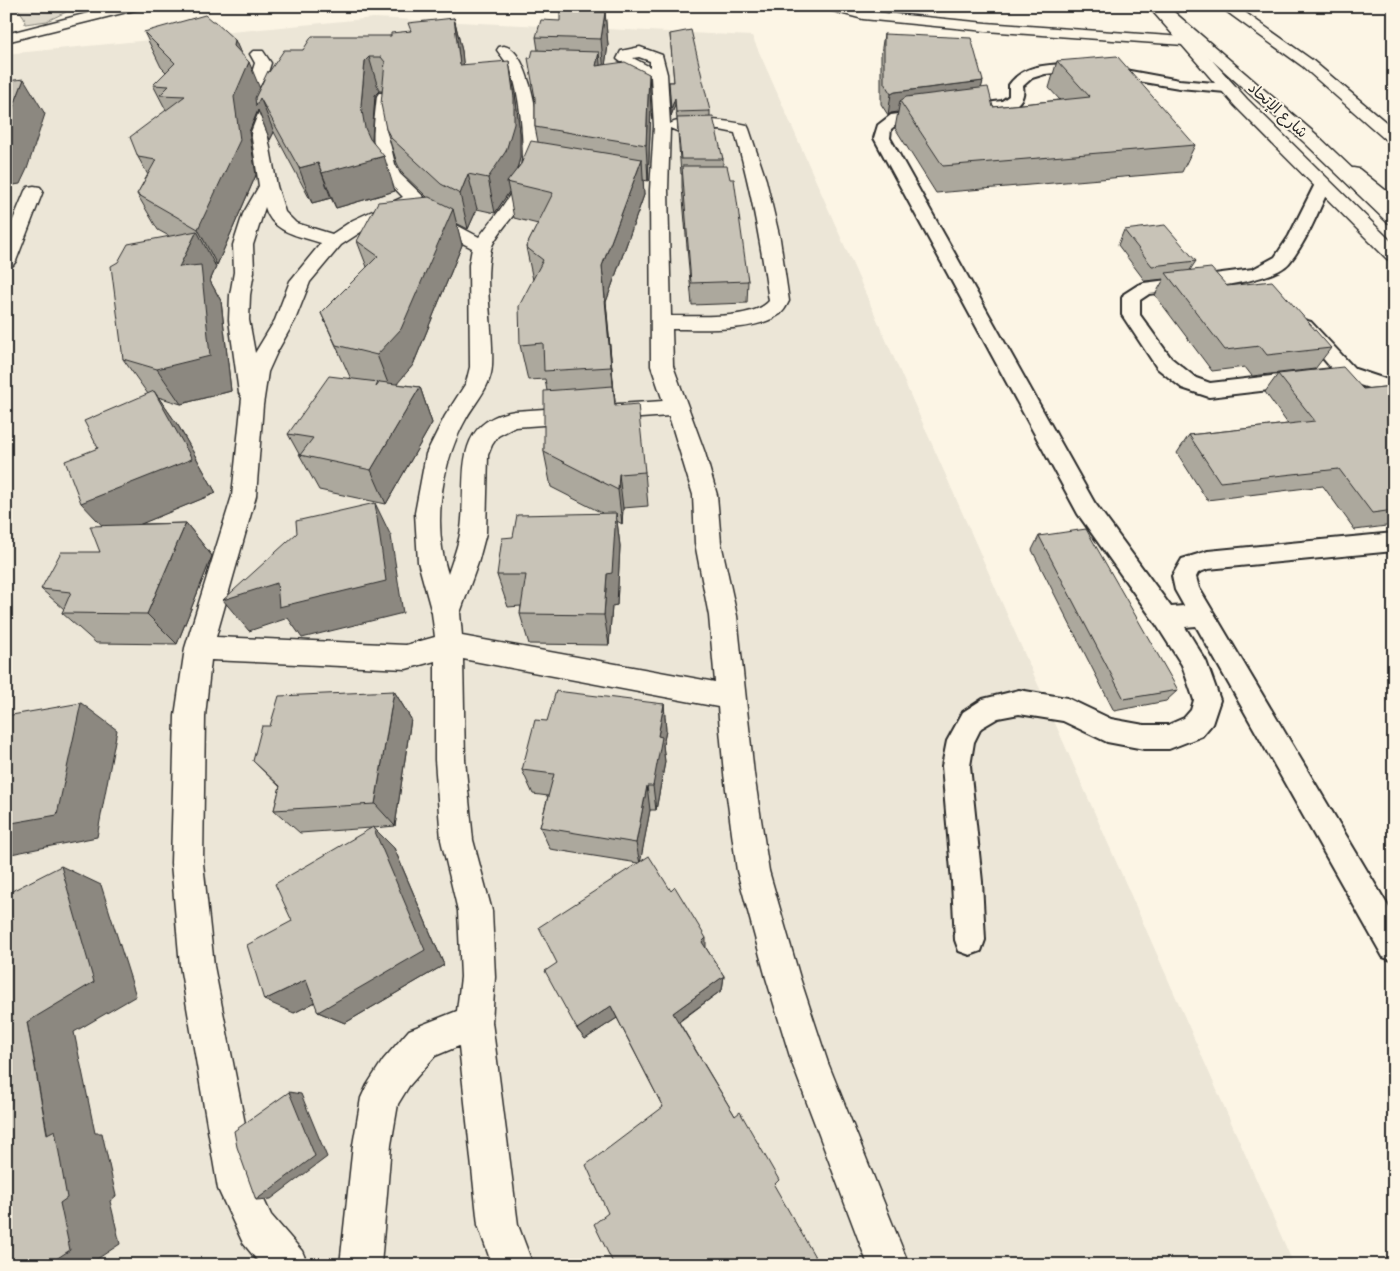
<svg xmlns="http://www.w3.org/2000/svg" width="1400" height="1271" font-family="Dekko,'Playpen Sans Arabic',sans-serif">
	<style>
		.built { fill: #ece6d7 }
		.green { fill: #ded8ca; stroke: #84827a }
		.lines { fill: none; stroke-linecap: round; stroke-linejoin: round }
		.service-casing { stroke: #2b2b2b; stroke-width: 4 }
		.minor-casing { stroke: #2b2b2b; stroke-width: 3 }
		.tertiary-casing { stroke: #2b2b2b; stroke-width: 3 }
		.primary-casing { stroke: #2b2b2b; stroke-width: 3 }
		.trunk-casing { stroke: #2b2b2b; stroke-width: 3 }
		.service { fill: #fcf5e5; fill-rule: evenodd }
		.minor { fill: #fcf5e5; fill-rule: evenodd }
		.tertiary { fill: #fcf5e5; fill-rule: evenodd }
		.primary { fill: #fcf5e5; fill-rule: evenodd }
		.trunk { fill: #fcf5e5; fill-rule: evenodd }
		.wall { fill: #aca89d; stroke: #2b2b2b }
		.shaded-wall { fill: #8c8880; stroke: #2b2b2b }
		.building { fill: #c8c3b7; stroke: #2b2b2b }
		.labels { text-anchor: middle; stroke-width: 4; stroke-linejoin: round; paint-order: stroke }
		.far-street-label { font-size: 15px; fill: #2b2b2b; stroke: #fcf5e5 }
	</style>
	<rect width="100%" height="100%" fill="#fcf5e5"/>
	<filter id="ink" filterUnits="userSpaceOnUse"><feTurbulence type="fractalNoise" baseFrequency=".02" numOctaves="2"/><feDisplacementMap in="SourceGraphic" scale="10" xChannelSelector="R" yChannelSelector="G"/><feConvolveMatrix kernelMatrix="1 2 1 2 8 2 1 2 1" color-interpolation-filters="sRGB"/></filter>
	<g filter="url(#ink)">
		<path class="built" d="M374,18l378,18 542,1229h-1288v-1211z"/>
		<path class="green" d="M16,6h52l-2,6 -19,9 -22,3 -1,-7z"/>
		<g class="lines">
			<g class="service-casing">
				<g id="service">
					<path d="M1065,64l49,4 65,12 47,4 5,1 2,3 -2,3 -5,1 -47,-4 -65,-11 -49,-5 -20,2 -13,4 -9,8c2,11 -3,18 -13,22l-110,14 -9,7 -1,9 204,364 77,105 13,-1 -9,-16 -3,-14 10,-17 26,-8 186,-18v18l-186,18 -10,4 -2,4 3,11 195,328v45l-11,-4 -187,-331 -11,1 21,34 14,39 -8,24 -10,12 -33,13h-25l-37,-7 -44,-21 -44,-7 -21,4 -17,10 -7,14 -4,24 12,116 3,58 -4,11 -11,4 -11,-4 -4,-11 -3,-58 -10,-116 5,-25 16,-29 20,-13 36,-9 48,8 44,21 33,6h24l16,-7 7,-8 3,-10 -12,-35 -26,-41 -78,-110 -204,-376 4,-13 13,-10 111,-14 7,-5v-11c13,-19 35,-20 56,-21z"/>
					<path d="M1322,181l6,2 2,3c-12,26 -23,55 -41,77 -19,22 -109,27 -140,31l-9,6v15l31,43 25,20 14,5 122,-14 -37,-43 2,-4 7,-2 7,2 44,47 39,13v14l-47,-15 -138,16 -27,-9 -25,-20 -35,-53v-17l2,-4 14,-9 6,-2 109,-14 22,-12 14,-21 25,-50 2,-3z"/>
				</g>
			</g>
			<g class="minor-casing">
				<g id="minor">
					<path d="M91,6h14l-1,3 12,-3h25l-2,3 -133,33v-8l82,-21z"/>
					<path d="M823,6h24l17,5 122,12 198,14 5,1 2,3 -2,3 -5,1 -198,-14 -123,-12 -38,-10z"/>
					<path d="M504,46c15,3 22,26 26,39 11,44 18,84 -11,123 -7,10 -25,29 -28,41 -8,36 3,80 1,117 -1,20 -15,34 -25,51 -26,45 -35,107 -19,157 6,-18 13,-36 14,-55 4,-46 -9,-98 53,-108l148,-10 -12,-35 -1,-176 4,-64 -3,-49 -18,-6 -16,-12 4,-8 19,-4 22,8 5,19 3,50c14,-9 60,-3 77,1l2,4 17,51 14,59 9,62c-3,6 -6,12 -12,15 -25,16 -76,13 -105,13l1,37 32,87 12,42 4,48 16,73 17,158 15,97 31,107 28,85 81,202h-41l-76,-202 -26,-85 -29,-107 -13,-97 -6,-67 -255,-48 2,101 8,80 19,71 3,66 -3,45 26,203 15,40h-41l-14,-40 -19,-179 -24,10 -26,30 -11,18 -7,41 -10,120h-41l13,-120 8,-47 6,-13 16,-25 26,-30 48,-19 4,-34 -3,-66 -17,-71 -6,-80v-99l-29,8 -195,-9 -6,56 -2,147 11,103 43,219 14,30 31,36 6,14h-47l-18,-22 -25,-54 -38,-223 -9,-103 4,-147 10,-68 47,-152 10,-98 -3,-5 -10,-73 1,-25 4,-23 -1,-27 10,-31 16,-28 -8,-54 14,-36 -15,-17 5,-16 -5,-9 3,-3h10l8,12 -5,15 15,17 -1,7 -13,30 10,54 8,26 11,11 36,11 21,-14 50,-23c-36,-36 -31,-53 -26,-101l2,-3h12l2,3 -4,43 6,25 5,10 49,47 30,16c16,-21 36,-43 42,-69 5,-21 -2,-80 -11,-99 -3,-7 -9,-13 -13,-19l2,-3zM639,57l11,4v6l-17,-9zM670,128l7,3 43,-1 15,3c16,55 26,111 34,168 -16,19 -74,15 -98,15l-3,-126zM413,206l22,23 37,19 -3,17 1,102 -4,16 -21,33 -19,38 -11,59 3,49 14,51 3,24 -29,8 -190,-8 40,-141 7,-91 5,-33 9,-20 18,-32 15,-38 31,-37 26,-17zM265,207c7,26 35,29 56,36l-31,38 -15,39 -20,33 -6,-33 1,-25 4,-23 -1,-27zM669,416l24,79 2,48 14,73 6,66 -253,-46 -2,-23 18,-50 8,-30 2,-78 4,-10 6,-9 17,-9z"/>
					<path d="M34,186l6,1 3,4 -27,70 -3,4 -7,2v-30l19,-46 3,-4z"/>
				</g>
			</g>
			<g class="tertiary-casing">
				<path id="tertiary" d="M1148,6h15l84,93 147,145v17l-7,-2 -152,-153z"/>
			</g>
			<g class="primary-casing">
				<path id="primary" d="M1353,168l6,1 35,28v14l-6,-1 -41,-33 -3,-4 3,-4z"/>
			</g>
			<g class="trunk-casing">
				<g id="trunk">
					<path d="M1151,6h16l150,129 77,73v16l-7,-2 -82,-79z"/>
					<path d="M1219,6h17l76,54 82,69v14l-6,-1 -86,-76z"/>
				</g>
			</g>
			<use href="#service" class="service"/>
			<use href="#minor" class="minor"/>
			<use href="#tertiary" class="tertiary"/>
			<use href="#primary" class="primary"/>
			<use href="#trunk" class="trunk"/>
		</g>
		<g class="wall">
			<path d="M605,12l3,33 -3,20 46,44 -3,72 -5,-1 1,15 -38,107 9,104 30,66 3,34 -25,2 -1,16 -5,-3 3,25 -3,59 -5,1 -3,39 -80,-1 -9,-30 1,-8 -13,1 -11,-32 16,-38 89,-24 -51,-26 -7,-35 3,-61 -2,-12 -17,1 -8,-35 13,-65 -7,-33 12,-23 -24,-6 -5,-26 -14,21 -18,-4 -9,20 -12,-6 6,22 -49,120 -17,19 24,3 12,36 -46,81 -67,-14 -31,-56 63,-55 -30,-66 46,-46 -10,-26 70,-44 -25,-24 -5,-10 -11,-34 -4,-38h-3l-4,4 -3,45 23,51 -59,17 -5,-10 -19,5 -38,-71 -4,8 -12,-30 -9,22 7,43 -39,90 -3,-2 2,4 -6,14 11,20 10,90 -50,13 -23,-7 21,30 37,66 -76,31 46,-1 26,33 -35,88 -81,-1 -34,-30 2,-4 -23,-20 59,-37 2,-26 -4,-78 50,-54 -25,-35 46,-123 -11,-6 -21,-36 11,-19 -10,-18 28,-47 -13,-25 13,-13 -5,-5 -17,-35 91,8 5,13 19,35 10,-16 34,-22 88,-14 19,-5 44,-13 8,33 1,13 52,30 5,39v25l-3,11 21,-27 -3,-15v-27l-4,-42 7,-8 -2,-13 24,-16z"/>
			<path d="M670,34l40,77v7l13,41v7l25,115 -1,22 -55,2 -10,-117v-14h-1l-4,-55 -2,-14 -4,11 -2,-34h5z"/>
			<path d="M884,34l99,47 -2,7 12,19 67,-7 -11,-12 8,-27 138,84 -13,27 -246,21 -41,-65 3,-16 -7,1 -3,2 -7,-11v-50z"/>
			<path d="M1124,230l72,31 -6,9 37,16 104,62 -16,21 -63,7 -7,-9 -33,4 -57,-76 9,-16 -19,2 -27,-36z"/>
			<path d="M1278,374l85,15 31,-3v139l-39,5 -32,-44 -116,14 -30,-47 12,-18 99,-11 -23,-32z"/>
			<path d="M1039,536l139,154 -12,11 -52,10 -82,-161z"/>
			<path d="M394,691l17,28 -16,107 -21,2 20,20 50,117 -99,58 -27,-11 -3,-10 -21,11 -2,-92 79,-93 -71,5 -26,-23 6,-23 -27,-26 17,-35z"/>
			<path d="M664,704l2,27 -3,14 2,17 -9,48h-6l-10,52 66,86 18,28 -2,14 -43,32 56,94 -127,97 55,-106 -46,-89 -32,21 -8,-10 -20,-66 81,-100 -88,-14 -10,-22 8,-31 -15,-2 -11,-24 25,-49z"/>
		</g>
		<g class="shaded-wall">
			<path d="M605,12l3,33 -4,28 -3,-34z"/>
			<path d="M454,18l8,33 5,48 -7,-34z"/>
			<path d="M235,40l12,27 2,-5 14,34 -2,4 13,32 -4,8 -12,-30 -9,22 7,43 -39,90 -19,-36z"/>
			<path d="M599,52l3,35 -6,-21z"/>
			<path d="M369,57l10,34 -4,4 -3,45 3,19 9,-3 11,35 -59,17 -14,-35 39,-68 4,-44z"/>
			<path d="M509,61l6,33 5,39v25l-7,25 -6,-1 2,10 -14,21 -7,-35z"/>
			<path d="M649,74l2,35 -3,72 -2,-36z"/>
			<path d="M24,79l21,35 -18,55 -7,15 -12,2 -2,10v-70z"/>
			<path d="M983,81l-5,21 -78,-1 -2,11 -7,1 -3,2 3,-21 4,-2z"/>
			<path d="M675,98v7l-4,11v-7z"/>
			<path d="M642,159l2,36 -38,107 9,100 -13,-136z"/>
			<path d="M318,163l13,35 -19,5 -13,-35z"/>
			<path d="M468,174l9,35 -9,20 -8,-35z"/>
			<path d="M453,209l9,36 -49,120 -22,26 -14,-36z"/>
			<path d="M197,231l19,36 -6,14 11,20 10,90 -50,13 -24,-35 22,-102z"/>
			<path d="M420,387l12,36 -46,81 -15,-34z"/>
			<path d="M154,391l25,36 37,66 -104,43 -31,-33z"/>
			<path d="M619,474l4,34 -1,16 -4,-34z"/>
			<path d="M375,503l16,33 12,77 -101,25 -14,-20 -39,13 -26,-31z"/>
			<path d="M616,513l4,33 -3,59 -5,1 -3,39 -5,-30 3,-41z"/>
			<path d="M186,523l26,33 -35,88 -30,-30z"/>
			<path d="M394,691l17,28 -16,107 -20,-22z"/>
			<path d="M81,703l36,27 -20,107 -91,18v-31z"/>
			<path d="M664,704l2,27 -3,14 2,17 -9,48 -3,-24 5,-50z"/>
			<path d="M647,786l3,24 -10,54 -4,-21z"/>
			<path d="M373,827l21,21 50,117 -99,58 -27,-11z"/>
			<path d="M61,866l40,19 35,111 -62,36 21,101h7l14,63 -6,5 10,43 -32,21h-41l13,-62 -33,-181z"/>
			<path d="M706,938v16l-4,-12z"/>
			<path d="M724,976l-2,14 -47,34 -2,-11z"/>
			<path d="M306,980l27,13 -39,20 -30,-13z"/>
			<path d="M611,1006l6,12 -32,21 -8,-10z"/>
			<path d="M289,1092l12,2 26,63 -56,42 -15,1z"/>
		</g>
		<g class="building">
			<path d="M560,12h45l-4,27 -65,-2 5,-17 19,1z"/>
			<path d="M205,15l7,6h2l21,19 -1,6 15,16 -15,35 6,43 -42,89 -61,-35 19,-34 -18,-3 -8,-20 55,-41 -25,-1 9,-9 -16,-1 22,-22 -31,-31z"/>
			<path d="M454,18l6,47 49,-4 5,37v26l-8,27 -18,27 -20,-4 -8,20 -19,-10 -50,-46 -5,-9 -5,-25 4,-42 -4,-5h-12l-4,4 -4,44 4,23 5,11 14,17 -62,17 -4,-10 -19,5 -39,-70 -4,8 -1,-8 13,-27 1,1 15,-22h19l9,-14h79v-3l20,-2 -3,-8z"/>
			<path d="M691,30l19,81 -34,1 -1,-14 -4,11 -2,-27h5l-4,-48z"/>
			<path d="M884,34l87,4 12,43 -88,11 -4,2 -7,-11z"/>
			<path d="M533,50l66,2 -3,14 29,-4 24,12 -3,71 -111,-18v-29l-7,-40h3z"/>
			<path d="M1117,56l78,89 -252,21 -43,-65 6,-4 82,-10 5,20 97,-10 -33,-36z"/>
			<path d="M24,79l-18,47v-45z"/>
			<path d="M713,117l10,42h-42l-4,-41z"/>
			<path d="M531,141l111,18 -40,107 9,101 -67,4 -1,-28 -23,2 -1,-39 24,-46 -17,-13 27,-54 -46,-11 14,-18z"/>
			<path d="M682,166h45l3,13h4l14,102 -57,2z"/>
			<path d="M429,197l24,12 -52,120 -24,26 -41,-10 -15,-32 57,-57 -21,-15 21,-39z"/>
			<path d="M1165,225l31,36 -44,5 -28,-36z"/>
			<path d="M197,231l-18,36 22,-2 9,91 -53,13 -34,-10 -12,-93 7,-4 10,-18z"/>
			<path d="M1211,268l16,18 45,-5 59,67 -64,7 -7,-9 -35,4 -59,-77z"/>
			<path d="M1343,367l20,22 31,-3v124l-22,3 -33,-44 -119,13 -31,-47 126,-14 -37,-47z"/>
			<path d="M329,376l49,6 -2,5 4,-5 40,5 -49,83 -71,-15 13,-17 -25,-4z"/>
			<path d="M613,386l2,20 23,-2 7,68 -26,2 -1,16 -74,-38v-61z"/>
			<path d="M154,391l38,68 -111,44 -16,-42 33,-13 -14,-27z"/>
			<path d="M375,503l11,78 -107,26 -2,-24 -54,17 74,-67 -1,-12z"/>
			<path d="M616,513l-4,60 -5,1 -3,41 -84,-1 6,-39h-29l5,-37 11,-1 4,-22z"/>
			<path d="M186,523l-39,91 -85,-1 9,-21 -30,-3 20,-37h39l-10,-26z"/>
			<path d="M1086,529l92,161 -54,9 -85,-163z"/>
			<path d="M394,691l-19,113 -101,6 6,-24 -27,-25 9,-35h8l9,-30z"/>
			<path d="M556,691l108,13 -6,32 4,1 -9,49h-6l-11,57 -96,-16 14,-53 -32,-4 13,-50 12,1z"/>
			<path d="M81,703l-24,112 -51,9v-108z"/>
			<path d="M373,827l52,123 -107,62 -12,-32 -42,20 -17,-55 45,-24 -17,-37z"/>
			<path d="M649,856l22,35 4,-4 31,51 -4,4 22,34 -51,37 62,103 5,-4 39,68 -5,5 45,79 -1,1h-204l-20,-41 14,-11 -22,-48 77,-58 -52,-101 -34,23 -32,-58 12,-8 -18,-36z"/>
			<path d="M61,866l33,116 -67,40 20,112 8,-4 12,68 -7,5 10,47 -23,15h-41v-371z"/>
			<path d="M289,1092l26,64 -59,44 -19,-53 -3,-16z"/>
		</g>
	</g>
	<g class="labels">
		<g class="far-street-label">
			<text transform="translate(1278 110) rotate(42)" y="5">شارع الإتحاد</text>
		</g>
	</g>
	<rect width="1400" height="1271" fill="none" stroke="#fcf5e5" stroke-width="25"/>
	<rect x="12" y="12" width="1375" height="1246" fill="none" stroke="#2b2b2b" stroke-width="2" filter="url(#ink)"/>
</svg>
